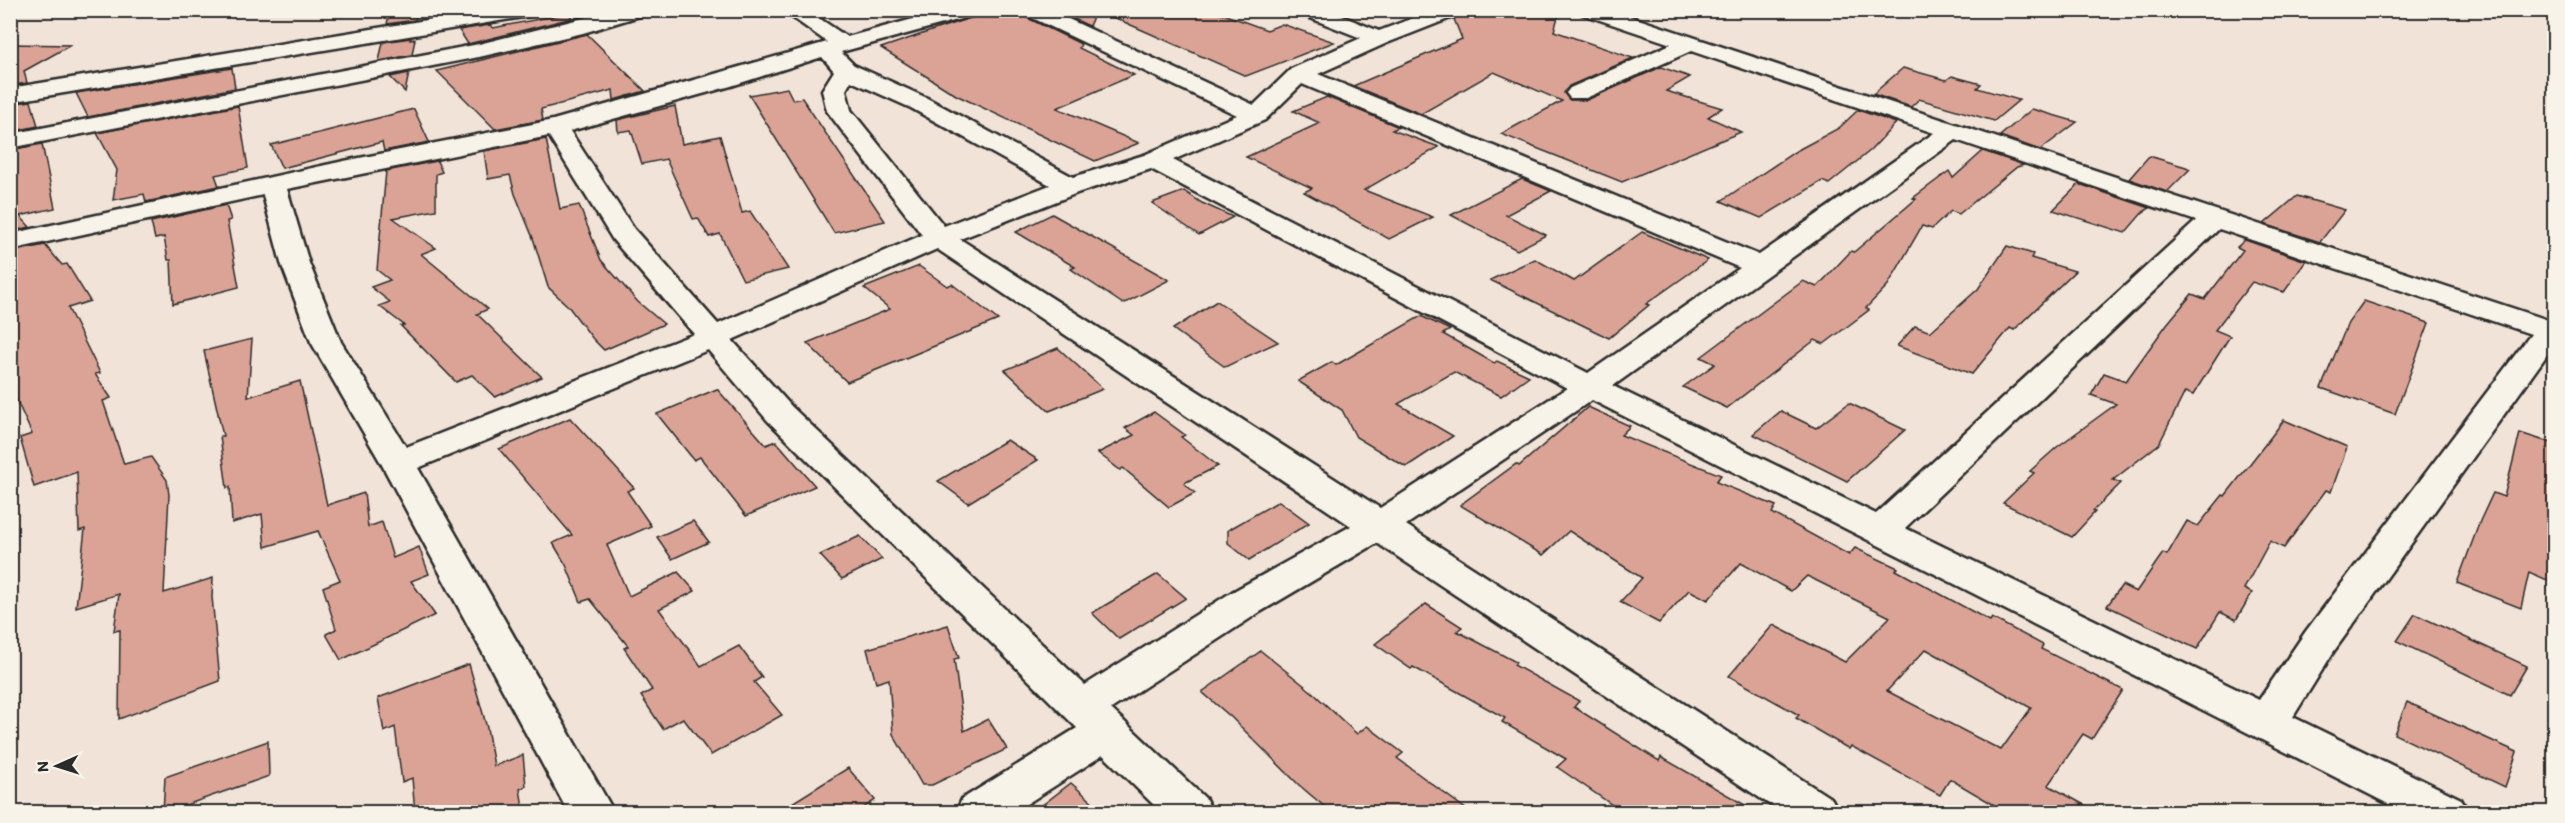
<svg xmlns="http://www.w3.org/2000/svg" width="2565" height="823" font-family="Itim,sans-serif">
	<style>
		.building { fill: #dba395; stroke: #2b2b2b; stroke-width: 1.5; fill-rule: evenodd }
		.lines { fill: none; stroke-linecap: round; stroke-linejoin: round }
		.minor-casing { stroke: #2b2b2b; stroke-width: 5 }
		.minor { fill: #f7f3e8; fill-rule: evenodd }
	</style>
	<rect width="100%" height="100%" fill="#f1e3d7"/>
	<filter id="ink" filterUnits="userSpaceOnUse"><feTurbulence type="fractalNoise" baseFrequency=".0167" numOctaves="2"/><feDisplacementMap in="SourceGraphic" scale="12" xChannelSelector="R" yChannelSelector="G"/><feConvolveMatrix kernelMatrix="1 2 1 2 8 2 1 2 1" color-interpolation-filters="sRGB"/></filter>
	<g filter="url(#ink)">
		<g class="building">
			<path d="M390,10h28l-3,10 -28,4z"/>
			<path d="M993,10h26l4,6 58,28 -2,4 55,27 -77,33 82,35 -44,18 -139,-66 -75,-47z"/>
			<path d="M1055,10h41l-7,16z"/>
			<path d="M1097,10h115l55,20 15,-6 52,18 -88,34z"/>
			<path d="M1466,10h94l-6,21 79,27 -64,28 -5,7 6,7h17l74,-33 29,10 -24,14 56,17 -14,9 33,15 -119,50 -121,-48 61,-33 -68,-29 -73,42 -68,-28 109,-47 -8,-20z"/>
			<path d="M569,13l3,5 -104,26 -9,-14 31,-5 3,3z"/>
			<path d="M587,34l58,57 -31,9 -1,-10 -72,19 2,11 -48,9 -58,-58z"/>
			<path d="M411,38l-1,2 5,-1 -3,16 -33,6 4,-19z"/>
			<path d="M10,44l61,1 -47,26 3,12 -17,3z"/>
			<path d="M232,68l3,20 -147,29 -12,-24z"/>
			<path d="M1903,68l43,12 6,-4 29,8 -4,4 42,12 -25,21 -75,-22 -8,8 -38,-13z"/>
			<path d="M409,73l-4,19 -15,-15z"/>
			<path d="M787,88l6,12 9,-2 83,123 -51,12 -85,-138z"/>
			<path d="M1327,97l72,30 -7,3 47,17 -75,43 69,27 -44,22 -85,-47 8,-4 -66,-31 74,-34 -27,-12z"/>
			<path d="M31,101l7,25 -28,6v-28z"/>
			<path d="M238,106l10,62 -33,7 4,11 -73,16 -2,-8 -31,6 4,-30 -20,-37z"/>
			<path d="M675,106l7,38 38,-8 22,77 8,-2 38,58 -45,11 -23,-46 -11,3 -11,-19 -5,1 -27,-60 -24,5 -11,-34 -13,2 -1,-12z"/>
			<path d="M414,109l15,33 -45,9 -2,-9 -100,26 -11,-23z"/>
			<path d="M2032,109l45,13 -37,28 -40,-14z"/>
			<path d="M1858,110l38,13 -25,27 -42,34 -7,-3 -61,37 -40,-17 75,-50 43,-23z"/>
			<path d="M546,139l14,70 19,-4 22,55 37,42 26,22 -60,26 -11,-11 -25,-33 -20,-19 -15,-49 -18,-44 -5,-19 -22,4 -4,-28z"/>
			<path d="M42,144l13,64 -35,8 10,11 -20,5v-82z"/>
			<path d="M1983,151l41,14 -7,2 -58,47 -8,-3 -19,18 -10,-3 -34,59 -22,23 3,2 -45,34 -9,-4 -88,68 -44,-21 32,-23 -14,-7 102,-76 14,6 34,-36 3,1 62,-53 -3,-1 36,-27 4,7z"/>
			<path d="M2149,156l37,11 4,2 -23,23 -38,-13z"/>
			<path d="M437,161l5,11 -6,2v36l-43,8 43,30 -15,6 67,55 -11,5 65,63 -47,20 -23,-22 -16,7 -55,-56 3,-1 -25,-19 11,-4 -19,-15 19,-7 -13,-10 9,-99z"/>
			<path d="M1522,179l29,12 -45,24 40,20 -29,15 -66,-35z"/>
			<path d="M2079,184l71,24 -7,4 -18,21 -72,-23z"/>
			<path d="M1184,191l18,12 31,14 -34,18 -47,-32z"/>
			<path d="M2297,196l48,14 -25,32 -56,-18z"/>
			<path d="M226,205l5,15 -4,1 12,66 -66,17 -2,-44h-3l-4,-23 -9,2 -4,-17z"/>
			<path d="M1052,214l117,66 -46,24 -52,-35 4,-2 -59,-35z"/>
			<path d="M1642,232l66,28 -62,44 3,1 -40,33 -119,-58 45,-21 39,22z"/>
			<path d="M2245,240l61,21 -22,31 -32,-10 -37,48 15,6 -37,59 -8,-3 -26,52 -46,36 8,3 -28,28 2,1 -23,25 -69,-34 31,-30 -4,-2 27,-24 59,-43 -25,-9 13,-22 22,8 41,-57 25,-30 13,5 38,-49 -6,-3z"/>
			<path d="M45,245l17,20 5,-1 23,37 -22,7 32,65 -5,1 16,24 -8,3 21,63 27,-7 16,23 2,15 -5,98 49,-15 -1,19 8,84 -101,38 1,-89 -6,1 5,-37 -43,13 9,-78 -6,2 -2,-59 -43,15 -14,-49 12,-4 -22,-48v-134z"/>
			<path d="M2007,246l26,8 -2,4 44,13 -61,59 -4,-2 -38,46 -75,-28 18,-20 15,6 48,-43z"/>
			<path d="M919,266l28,20 5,-2 46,36 -151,62 -40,-39 83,-34 -26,-21z"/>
			<path d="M1217,301l61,41 -53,25 -52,-38z"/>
			<path d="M2364,301l65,22 -34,91 -74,-26 27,-65z"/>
			<path d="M1421,316l29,14 -7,4 51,29 3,-2 32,15 -28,20 -47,-24 -56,32 55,32 -47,31 -50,-30 -14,-27 -44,-29 34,-19 4,3z"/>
			<path d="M252,339l-4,58 52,-16 27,124 37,-12 4,34 14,-5 11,36 26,-11 10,27 -18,7 24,34 -94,45 -15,-26 10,-5 -13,-42 17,-7 -22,-49 -53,16 -3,-33 -30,9 -2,-36 -3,1 -7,-52h3l-19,-85z"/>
			<path d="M1058,348l45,41 -54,22 -44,-41z"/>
			<path d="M717,389l49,56 10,-4 39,45 -69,30 -46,-59 -6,3 -37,-46z"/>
			<path d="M1849,403l56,27 -58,51 -94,-47 28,-23 35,17z"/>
			<path d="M1588,407l42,19 -9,9 100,40 -5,7 60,24 -4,7 77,42 6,-7 43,20 -2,2 94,51 2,-3 51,27 -2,4 82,41 -31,49 -9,-5 -35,51 51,28h-91l-58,-34 -10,16 -89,-49 -2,3 -53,-31 3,-3 -70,-39 44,-51 72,37 45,-45 -83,-41 -16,15 -50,-28 -33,37 -19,-10 -30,33 -39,-21 22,-24 -73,-47 -26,24 -83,-50 56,-41 3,2zM1926,649l105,59 -30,42 -114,-59z"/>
			<path d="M1154,412l31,23 -4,2 37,29 -34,17 11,10 -26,14 -46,-39 -3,2 -22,-17 36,-18 -9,-7z"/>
			<path d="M570,418l64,70 -7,3 24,35 -44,19 22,51 49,-24 17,19 -36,18 42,57 38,-20 23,31 -8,5 28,33 -71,40 -28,-37 -20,11 -22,-33 11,-6 -28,-42 4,-2 -38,-47 -9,3 -15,-37 -13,-22 19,-8 -73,-86z"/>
			<path d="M2284,420l63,27 -16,45 -5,-2 -42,58 -14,-7 -26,48 8,4 -16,27 -16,-8 -23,37 -90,-43 15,-21 14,7 27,-39 4,2 20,-34 11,5 25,-31 2,1z"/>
			<path d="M2520,433l34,11v139l-25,-11 -8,36 -64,-25 23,-62 13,-28 11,4z"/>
			<path d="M1007,440l31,20 -70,43 -30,-22z"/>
			<path d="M1279,501l30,22 -60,37 -21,-17v-13z"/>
			<path d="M693,521l16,21 -37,17 -15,-22z"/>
			<path d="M860,536l22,23 -40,20 -22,-24z"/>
			<path d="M1158,574l28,24 -67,41 -27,-26z"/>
			<path d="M1426,604l36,23 -5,4 59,31 -2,3 65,36 -5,6 85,54 2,-4 98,56h-135l-67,-46 9,-8 -64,-37 3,-4 -92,-51 -2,2 -36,-25z"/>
			<path d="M2415,614l112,52 -17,29 -113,-54z"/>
			<path d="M948,625l11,33 -5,1 10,72 24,-12 19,30 -75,36h-10l-29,-51 -4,-55 -13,4 -9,-34z"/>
			<path d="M1261,651l50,40 46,43 10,-8 36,27 -6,5 74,55h-139l-33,-28 -68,-68 -29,-25z"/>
			<path d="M469,664l18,64 7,38 29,-11 3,31 -6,3 4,24h-109l-3,-35 -10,4 -7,-55 -11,5 -6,-34z"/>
			<path d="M2407,702l110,50 -12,35 -111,-53z"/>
			<path d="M268,741l1,35 -106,37 2,-36z"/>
			<path d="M848,768l27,32 -19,13h-80z"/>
			<path d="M1071,783l34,30h-73z"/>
		</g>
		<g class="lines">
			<g class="minor-casing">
				<g id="minor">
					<path d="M488,10h51l-10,6 -519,86v-14z"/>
					<path d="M616,10h33l-3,4 -63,19 -104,24 -469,91v-14l469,-90z"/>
					<path d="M782,10h25l40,27 99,-27h36l-3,4 -138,38 13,13 73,33 146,79 71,-22 93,-40 -213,-101 -3,-4h28l205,95 37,-36 70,-31 -61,-24 -3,-4h30l52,21 55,-21h30l-3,4 -74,29 -69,31 441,181 175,-122 -243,-82 -105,47h-16l-4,-5 4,-5 101,-44 -89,-30 -3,-4h32l943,312v23l-220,306 -41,66 168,82 7,13h-64l-812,-412 -186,125 426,274 6,13h-57l-404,-269 -117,69 -149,97 95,90 6,13h-51l-58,-57 -89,57h-58l6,-13 115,-71 -309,-307 -60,-71 -290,118 196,344h-46l-187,-349 -70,-121 -30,-79 -18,-68 -253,55v-16l334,-73 209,-41 274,-78zM822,57l12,14 -12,19 5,21 95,124 -204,89 -84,-95 -64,-98 161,-45zM851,81l60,27 139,77 -106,41 -93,-116 -5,-20zM1302,84l438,184 -152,105 -415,-213 92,-40zM549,136l64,104 81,94 -288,113 -65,-105 -32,-79 -22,-74zM1956,140l240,81 -320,293 -263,-128zM1151,169l416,219 -187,120 -420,-269 120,-47zM2219,229l312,105 -225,297 -47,69 -354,-172zM937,249l414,277 -119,66 -147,93 -293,-278 -60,-67z"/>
				</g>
			</g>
			<use href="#minor" class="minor"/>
		</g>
	</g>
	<rect width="2565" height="823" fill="none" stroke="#f7f3e8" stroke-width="36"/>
	<rect x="18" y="18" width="2529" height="787" fill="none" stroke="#2b2b2b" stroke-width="2" filter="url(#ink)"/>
	<g transform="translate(57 766) rotate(267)" stroke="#f7f3e8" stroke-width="4.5" paint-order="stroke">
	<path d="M0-4.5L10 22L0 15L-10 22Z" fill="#2b2b2b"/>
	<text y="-9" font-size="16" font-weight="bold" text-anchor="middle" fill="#2b2b2b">N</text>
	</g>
</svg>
